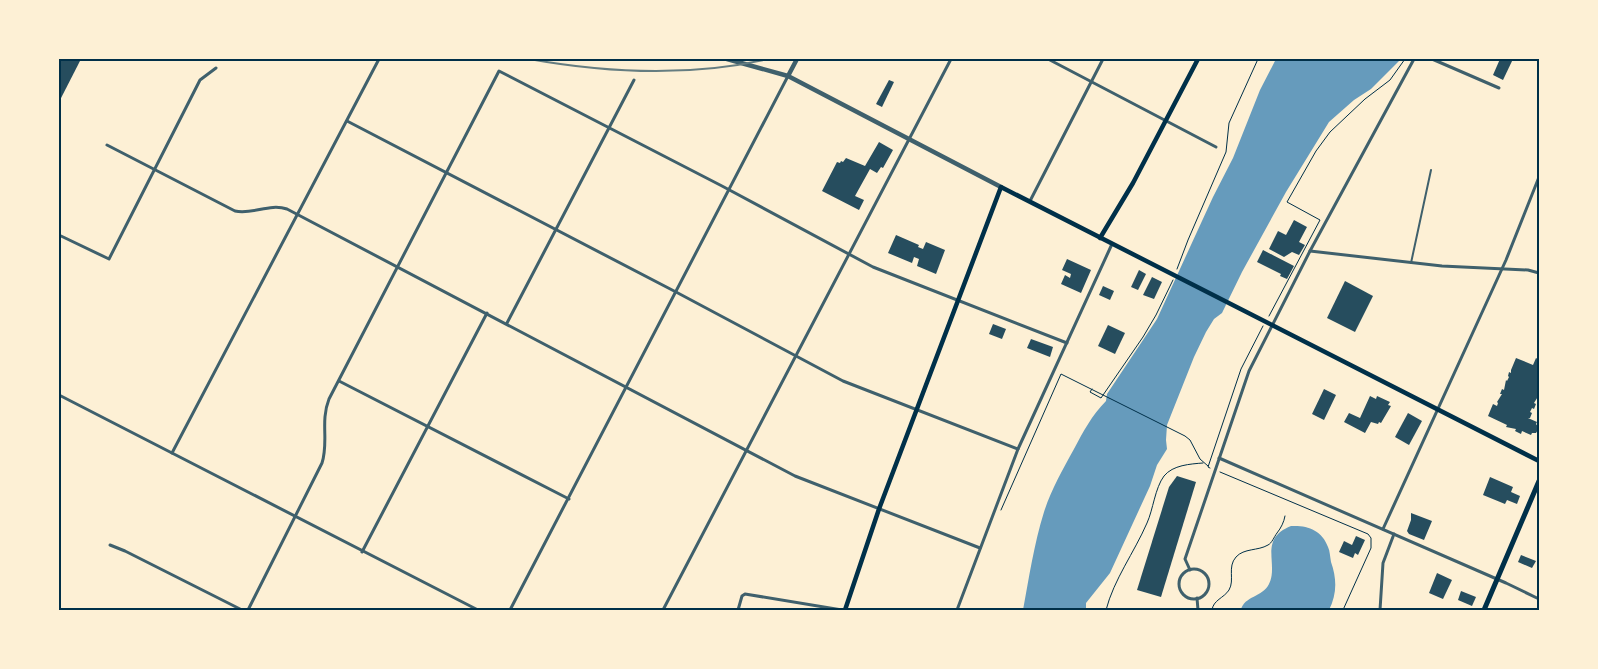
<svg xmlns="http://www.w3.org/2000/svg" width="1598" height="669" font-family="Montserrat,sans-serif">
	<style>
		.water { fill: #669bbc }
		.building { fill: #264d5e }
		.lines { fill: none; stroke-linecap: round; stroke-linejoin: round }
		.path { stroke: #003049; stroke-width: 1 }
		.service { stroke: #3f606c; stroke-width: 2 }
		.minor { stroke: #3f606c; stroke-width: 3 }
		.tertiary { stroke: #3f606c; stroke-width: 4.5 }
		.secondary { stroke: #003049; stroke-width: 4.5 }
		.primary { stroke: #003049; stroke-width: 5 }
		.rail { stroke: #657d81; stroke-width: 2 }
		.neatline { fill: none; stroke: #003049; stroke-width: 2 }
	</style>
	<rect width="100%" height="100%" fill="#fdf0d5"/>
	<g class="water">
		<path d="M1276,59h125l-30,30 -17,11 -25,22 -43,70 -44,80 -20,41 -8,6 -8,13 -12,25 -27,68 -1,15 1,9 -10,16 -7,21 -40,87 -24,30v7h-63c6,-32 11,-66 21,-98 7,-22 19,-43 30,-63 9,-17 18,-34 32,-48l1,-7 50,-75 56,-122 20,-39 27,-68z"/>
		<path d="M1291,526c16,-1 31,4 37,21 2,4 2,10 3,15 6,17 6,32 -2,48h-88c3,-14 22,-13 28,-26 10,-20 -11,-45 22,-58z"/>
	</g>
	<g class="building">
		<path d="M59,59h22l-22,43z"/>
		<path d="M1500,59h13l-10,21 -10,-5z"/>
		<path d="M889,80l5,2 -12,25 -6,-3z"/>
		<path d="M879,142l14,8 -10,18 -2,-1 -4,6 -7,-4 -15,27 9,4 -5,10 -37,-19 15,-29 3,1 1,-2 2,1 3,-4 19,8z"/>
		<path d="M1294,220l13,7 -8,15 6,3 -6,10 -7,-3 -8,5 -15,-8 9,-18 8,4z"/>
		<path d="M896,235l23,10 -1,2 5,2 3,-7 19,8 -9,24 -19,-8 2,-7 -5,-2 -2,6 -24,-10z"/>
		<path d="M1263,250l31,16 -7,13 -7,-3 1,-2 -24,-12z"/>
		<path d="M1067,259l24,11 -10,23 -20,-9 4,-9 5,3 1,-4 -9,-4z"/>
		<path d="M1139,270l7,4 -8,16 -7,-3z"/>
		<path d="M1152,277l10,5 -8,17 -11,-4z"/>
		<path d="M1345,281l28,15 -18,36 -28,-14z"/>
		<path d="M1103,286l11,5 -4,9 -11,-5z"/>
		<path d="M993,324l13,5 -4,10 -13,-5z"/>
		<path d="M1108,325l17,8 -10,21 -17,-8z"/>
		<path d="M1031,339l22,8 -3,10 -23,-9z"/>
		<path d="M1516,358l17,7 3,-7 3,2 -1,34 1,1 -5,8 2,1 -2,5 -2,-1 -2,4 2,1 -2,5h-2l9,4 -1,2 3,4 -3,5h-4l-1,2 -9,-4 -1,3 -6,-3 1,-2 -10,-2 1,-2 -19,-9 5,-12 4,2 1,-3 -1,-1 5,-8h-2l2,-5 2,1 2,-10 1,1 2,-4 -1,-1 1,-4 2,1v-3z"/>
		<path d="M1324,389l12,6 -12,25 -12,-6z"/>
		<path d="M1370,396l6,3 1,-3 13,6 -2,3 3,1 -10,17 -2,-1 -1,2 -7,-2 -6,11 -21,-11 5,-9 11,5z"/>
		<path d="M1408,413l14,8 -13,24 -14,-8z"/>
		<path d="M1177,476l19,6 -35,115 -24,-7 32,-103z"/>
		<path d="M1490,477l23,10 -2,5 9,4 -3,8 -10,-4 -2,4 -22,-9z"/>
		<path d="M1411,513l21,8 -8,19 -15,-6 -2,-3 4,-11z"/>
		<path d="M1356,536l9,4 -7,15 -3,-2 -2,5 -14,-6 5,-11 8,4z"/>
		<path d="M1521,555l15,6 -4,7 -14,-6z"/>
		<path d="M1437,573l15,7 -9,19 -14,-6z"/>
		<path d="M1461,591l15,6 -4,9 -14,-6z"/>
	</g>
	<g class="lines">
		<g class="path">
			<path d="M1177,269l11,-29 38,-88 3,-29 29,-64"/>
			<path d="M1269,316l51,-96 -33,-18 29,-51 14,-19 35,-33 25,-19 15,-21"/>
			<path d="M1092,389l-2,3 11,6 42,-61 13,-22 17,-35"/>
			<path d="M1210,468l-2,-1 33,-98 22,-43"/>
			<path d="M1220,472l148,62 3,4v10l-28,62"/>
			<path d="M1001,510l60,-136 124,62 5,4 10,19 8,7"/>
			<path d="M1106,610c8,-31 28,-57 41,-87 6,-13 8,-35 17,-47 9,-11 26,-12 39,-13"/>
			<path d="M1212,610c1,-10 12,-12 17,-20 6,-10 -2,-23 7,-33 8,-9 22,-6 32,-12 4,-2 6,-8 9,-12 4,-5 7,-11 8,-17"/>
		</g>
		<path class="service" d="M1411,263l20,-93"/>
		<g class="minor">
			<path d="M1048,59l168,88"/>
			<path d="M1432,59l67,29"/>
			<path d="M347,121l329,171 167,89 175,68"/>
			<path d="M107,145l128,66c18,4 34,-8 52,-2l508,267 185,72"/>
			<path d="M1030,201l73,-142"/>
			<path d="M61,236l48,23 91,-179 16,-12"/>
			<path d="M1310,251l132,15 86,4 11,3"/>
			<path d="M507,323l127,-243"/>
			<path d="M339,381l230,118"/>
			<path d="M59,395l419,215"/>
			<path d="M172,453l207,-394"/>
			<path d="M1219,458l287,125 33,16"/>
			<path d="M1383,529l123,-269 33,-83"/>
			<path d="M110,545l15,6 117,59"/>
			<path d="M362,552l125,-239"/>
			<circle cx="1194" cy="584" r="15"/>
			<path d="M1190,570l-5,-11 64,-188 61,-120 104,-192"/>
			<path d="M1197,598l1,12"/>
			<path d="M248,610l74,-147c7,-22 -2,-41 7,-64l170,-328 223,115 151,81 194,76"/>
			<path d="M510,610l278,-534"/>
			<path d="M663,610l288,-551"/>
			<path d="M738,610l4,-14 3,-2 97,16"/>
			<path d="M957,610l61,-161 94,-205"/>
			<path d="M1380,610l3,-47 11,-29"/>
		</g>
		<g class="tertiary">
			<path d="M727,59l61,17 213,111"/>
			<path d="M788,76l9,-17"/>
		</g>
		<g class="secondary">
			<path d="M1100,238l33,-55 65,-124"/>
			<path d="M845,610l34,-101 122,-322 538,274"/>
		</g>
		<path class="primary" d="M1484,610l55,-129"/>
		<path class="rail" d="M529,59c78,14 161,18 239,0"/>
	</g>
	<rect width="1598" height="669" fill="none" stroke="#fdf0d5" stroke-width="120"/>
	<rect x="60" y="60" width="1478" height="549" class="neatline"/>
</svg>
